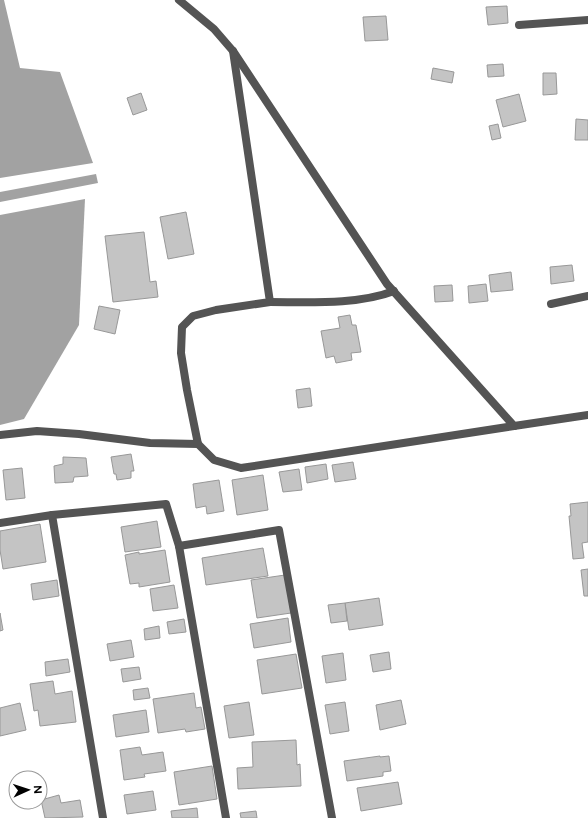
<svg xmlns="http://www.w3.org/2000/svg" width="588" height="818" font-family="Figtree,sans-serif">
	<style>
		.water { fill: #a2a2a2 }
		.building { fill: #c4c4c4; stroke: #989898 }
		.lines { fill: none; stroke-linecap: round; stroke-linejoin: round }
		.lane { stroke: #545454; stroke-width: 8 }
		.street { stroke: #545454; stroke-width: 8 }
	</style>
	<rect width="100%" height="100%" fill="#fff"/>
	<g class="water">
		<path d="M0,0h4l16,68 40,4 33,91 -93,15z"/>
		<path d="M96,174l2,9 -98,19v-10z"/>
		<path d="M85,199l-6,126 -55,94 -24,6v-210z"/>
	</g>
	<g class="building">
		<path d="M507,6l1,17 -20,2 -2,-18z"/>
		<path d="M386,16l2,24 -23,1 -2,-24z"/>
		<path d="M503,64l1,12 -16,1 -1,-12z"/>
		<path d="M433,68l21,4 -2,11 -21,-4z"/>
		<path d="M543,73h13l1,21 -14,1z"/>
		<path d="M141,93l6,17 -14,5 -6,-17z"/>
		<path d="M519,94l7,27 -23,6 -7,-27z"/>
		<path d="M576,119l12,1v20h-13z"/>
		<path d="M498,124l3,14 -9,2 -3,-14z"/>
		<path d="M186,212l8,42 -26,5 -8,-42z"/>
		<path d="M144,232l6,50 6,-1 2,16 -45,5 -8,-66z"/>
		<path d="M572,265l2,16 -23,3 -1,-17z"/>
		<path d="M511,272l2,18 -22,2 -2,-17z"/>
		<path d="M486,284l2,17 -19,2 -1,-17z"/>
		<path d="M452,285l1,16 -18,1 -1,-16z"/>
		<path d="M99,306l21,4 -5,24 -21,-5z"/>
		<path d="M350,315l2,10h4l5,27 -10,1 1,7 -16,3 -2,-7 -8,2 -5,-27 19,-3 -2,-11z"/>
		<path d="M310,388l2,18 -14,2 -2,-18z"/>
		<path d="M131,454l3,17h-3v7l-14,2 -1,-6h-2l-3,-17z"/>
		<path d="M63,457l23,1 2,18 -14,1 -1,5 -18,1 -1,-17 9,-2z"/>
		<path d="M353,462l3,17 -21,3 -3,-17z"/>
		<path d="M326,464l2,15 -21,4 -2,-16z"/>
		<path d="M22,468l3,30 -19,2 -3,-30z"/>
		<path d="M299,469l3,21 -19,2 -4,-20z"/>
		<path d="M263,475l5,35 -31,5 -5,-35z"/>
		<path d="M219,480l5,31 -17,3 -1,-8 -10,2 -3,-24z"/>
		<path d="M588,502v40l-6,1 2,15 -11,1 -4,-43h2l-1,-12z"/>
		<path d="M157,521l4,26 -36,5 -4,-25z"/>
		<path d="M40,524l6,38 -43,7 -3,-19v-19z"/>
		<path d="M263,548l5,28 -62,9 -4,-27z"/>
		<path d="M165,550l5,32 -31,5v-4l-9,1 -5,-29 14,-3v2z"/>
		<path d="M588,569v27h-4l-3,-26z"/>
		<path d="M285,575l6,38 -34,5 -6,-38z"/>
		<path d="M57,580l2,16 -26,4 -2,-16z"/>
		<path d="M174,585l4,23 -25,3 -3,-22z"/>
		<path d="M379,598l4,27 -34,5 -4,-27z"/>
		<path d="M345,603l2,18 -16,2 -3,-18z"/>
		<path d="M0,613l3,17 -3,1z"/>
		<path d="M288,618l3,24 -37,6 -4,-24z"/>
		<path d="M184,619l2,13 -17,2 -2,-12z"/>
		<path d="M159,626l1,12 -15,2 -1,-11z"/>
		<path d="M131,640l3,17 -24,4 -3,-17z"/>
		<path d="M389,652l2,17 -18,3 -3,-17z"/>
		<path d="M343,653l3,27 -20,3 -4,-27z"/>
		<path d="M296,654l6,34 -40,6 -5,-34z"/>
		<path d="M68,659l2,13 -24,4 -1,-14z"/>
		<path d="M139,667l2,12 -18,3 -2,-13z"/>
		<path d="M53,681l2,13 17,-3 4,31 -36,4 -2,-16 -4,1 -4,-27z"/>
		<path d="M148,688l2,10 -16,2 -1,-10z"/>
		<path d="M194,693l2,15 5,-1 4,22 -19,3 -1,-3 -27,4 -5,-34z"/>
		<path d="M401,700l5,24 -26,6 -4,-25z"/>
		<path d="M249,702l5,33 -25,3 -5,-32z"/>
		<path d="M345,702l4,29 -19,3 -5,-29z"/>
		<path d="M20,703l6,27 -26,6v-28z"/>
		<path d="M146,710l3,22 -33,5 -3,-22z"/>
		<path d="M296,740l1,25 3,-1 1,22 -63,3 -1,-21 16,-1 -1,-25z"/>
		<path d="M140,747l2,8 21,-3 3,19 -22,3 1,3 -21,3 -4,-30z"/>
		<path d="M380,756v1l9,-1 2,15 -8,1v4l-36,5 -3,-20z"/>
		<path d="M212,766l5,33 -38,6 -5,-33z"/>
		<path d="M398,782l4,22 -41,7 -4,-23z"/>
		<path d="M153,791l3,19 -29,4 -3,-19z"/>
		<path d="M59,795l2,8 19,-3 3,17 -38,1 -4,-18z"/>
		<path d="M197,808l1,10h-26l-1,-7z"/>
		<path d="M256,811l1,7h-16l-1,-5z"/>
	</g>
	<g class="lines">
		<path class="lane" d="M270,302c38,0 88,3 124,-11"/>
		<g class="street">
			<path d="M179,0l35,29 19,22 154,233 127,142 74,-11"/>
			<path d="M519,25l69,-5"/>
			<path d="M233,51l37,251 -54,8 -23,6 -11,11 -1,26 6,37 11,54 16,16 27,8 273,-42"/>
			<path d="M551,304l37,-8"/>
			<path d="M0,435l37,-4 42,3 71,9 48,1"/>
			<path d="M52,515l51,303"/>
			<path d="M0,523l52,-8 114,-11 13,42 47,272"/>
			<path d="M179,546l100,-16 53,288"/>
		</g>
	</g>
	<g transform="translate(28 790) rotate(87)"><circle r="19" fill="#ffffff" stroke="#999999"/>
	<path d="M0-3L7 15L0 10L-7 15Z" fill="#000000"/>
	<text y="-6" font-size="11" font-weight="bold" text-anchor="middle" fill="#000000">N</text>
	</g>
</svg>
